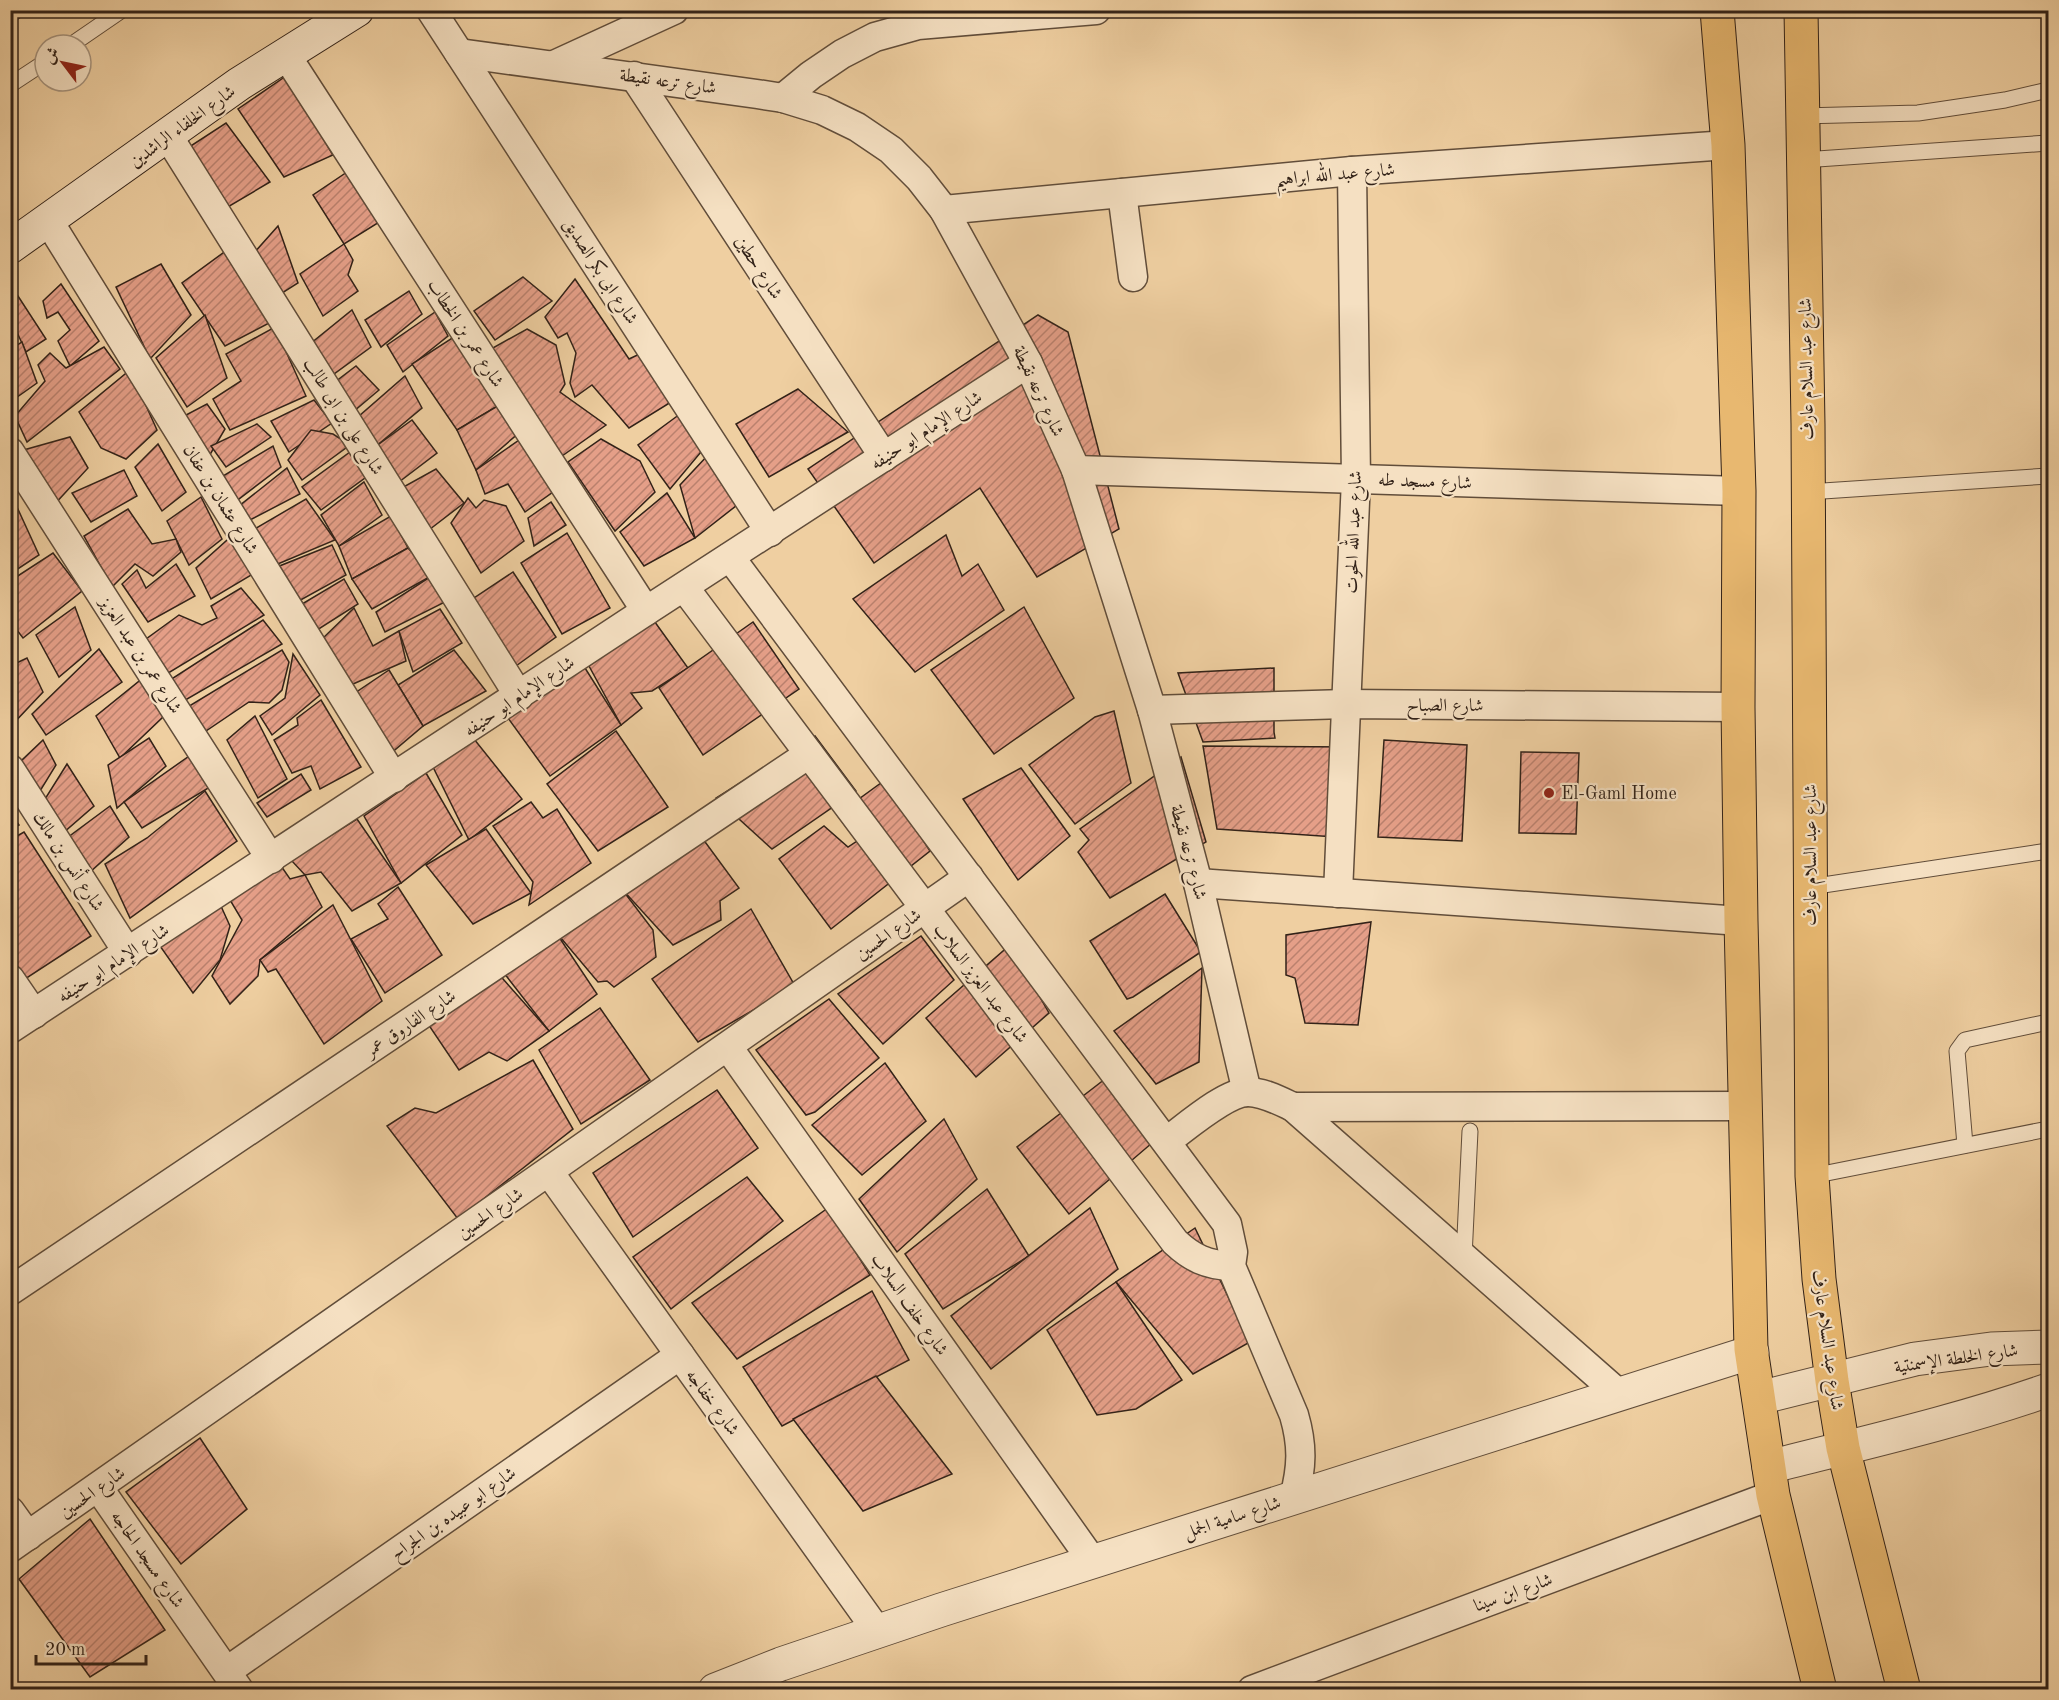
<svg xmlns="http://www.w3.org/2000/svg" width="2059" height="1700" font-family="'Old Standard TT',Amiri,serif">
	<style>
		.building { fill: url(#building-hatch); stroke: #322218; stroke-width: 1.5 }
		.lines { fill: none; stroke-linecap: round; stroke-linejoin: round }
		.service-casing { stroke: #614d3a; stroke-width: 17 }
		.minor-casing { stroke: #614d3a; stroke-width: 31 }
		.tertiary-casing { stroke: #614d3a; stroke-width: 35 }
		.secondary-casing { stroke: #322218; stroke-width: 35 }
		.primary-casing { stroke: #322218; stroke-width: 35 }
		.service { stroke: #f5e0c2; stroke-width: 15 }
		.minor { stroke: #f5e0c2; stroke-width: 28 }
		.tertiary { stroke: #f5e0c2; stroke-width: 33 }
		.secondary { stroke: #f5e0c2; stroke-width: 33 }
		.primary { stroke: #e8b870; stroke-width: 33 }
		.poi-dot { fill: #8f2418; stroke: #f5e0c2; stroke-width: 2 }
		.labels { text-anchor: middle; stroke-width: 4.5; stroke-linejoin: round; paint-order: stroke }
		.street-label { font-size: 18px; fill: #322218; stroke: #f5e0c2 }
		.poi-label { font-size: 18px; fill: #322218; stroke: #f5e0c2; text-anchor: start }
	</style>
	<defs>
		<pattern id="building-hatch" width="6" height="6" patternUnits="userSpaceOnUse" patternTransform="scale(1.5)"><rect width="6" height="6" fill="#e59f88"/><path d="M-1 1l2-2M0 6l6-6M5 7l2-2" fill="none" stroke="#ba816e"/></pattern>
	</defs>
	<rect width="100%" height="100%" fill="#efcfa1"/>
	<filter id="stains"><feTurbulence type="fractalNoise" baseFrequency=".00333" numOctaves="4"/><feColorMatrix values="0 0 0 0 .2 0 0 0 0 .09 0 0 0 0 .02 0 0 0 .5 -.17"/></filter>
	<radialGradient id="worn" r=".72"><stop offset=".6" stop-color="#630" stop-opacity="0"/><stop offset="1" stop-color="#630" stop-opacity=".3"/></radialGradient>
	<g class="building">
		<path d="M286,76l47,79 -49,22 -46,-68z"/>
		<path d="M226,123l44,59 -49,29 -38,-60z"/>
		<path d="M353,168l28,53 -37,23 -31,-49z"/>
		<path d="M278,226l20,57 -19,12 -25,-42z"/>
		<path d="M344,244l9,16 -5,15 10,16 -35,25 -23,-42z"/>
		<path d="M227,250l48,70 -50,26 -43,-63z"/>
		<path d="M161,264l30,51 -41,44 -34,-72z"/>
		<path d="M523,277l29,24 -57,39 -21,-29z"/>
		<path d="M575,279l54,80 17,-8 30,48 -47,29 -37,-43 -17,12 -5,-14 6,-30 -9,-20 -9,5 -13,-21z"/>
		<path d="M61,284l38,57 -29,25 -12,-25 12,-11 -12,-18 -11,6 -4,-17z"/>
		<path d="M409,291l13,23 -41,33 -16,-27z"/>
		<path d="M16,293l30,46 -20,13 -16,-35v-20z"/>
		<path d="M352,310l19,37 -44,32 -17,-35z"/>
		<path d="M435,312l13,24 -45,36 -16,-27z"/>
		<path d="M205,315l22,63 -40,29 -31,-49z"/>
		<path d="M1038,315l30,17 51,197 -82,48 -57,-89 -106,75 -66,-94z"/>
		<path d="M275,327l31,69 -76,34 -17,-31 28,-18 -15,-27z"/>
		<path d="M527,329l29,16 9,39 -5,8 46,33 -44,31 -71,-107z"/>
		<path d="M460,333l41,71 -44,26 -45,-66z"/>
		<path d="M22,342l15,41 -27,19v-52z"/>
		<path d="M104,347l16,22 -93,73 -12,-26 30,-35 -7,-16 12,-12 16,15z"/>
		<path d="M356,366l23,24 -38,32 -19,-30z"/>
		<path d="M130,370l27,60 -31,29 -25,-11 -22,-36z"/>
		<path d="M405,376l17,32 -47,39 -17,-30z"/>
		<path d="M798,389l50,43 -79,45 -33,-53z"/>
		<path d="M314,400l18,23 -43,29 -18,-31z"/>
		<path d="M207,404l18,25 -17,29 -24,-42z"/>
		<path d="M501,404l19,28 -44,38 -19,-40z"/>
		<path d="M680,414l21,38 -31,37 -32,-44z"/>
		<path d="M412,420l25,33 -38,29 -24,-35z"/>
		<path d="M257,424l14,13 -45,30 -15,-21z"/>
		<path d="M311,430l22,4 17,11 -48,35 -14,-20z"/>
		<path d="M70,437l18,31 -35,38 -33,-55z"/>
		<path d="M522,438l31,54 -28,20 -17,-28 -23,10 -9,-24z"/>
		<path d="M601,439l39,22 15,31 -40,39 -47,-69z"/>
		<path d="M158,444l28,48 -24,19 -27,-44z"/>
		<path d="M273,446l8,21 -46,35 -12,-26z"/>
		<path d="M350,452l19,23 -48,35 -19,-23z"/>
		<path d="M709,454l32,48 -46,36 -15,-53z"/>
		<path d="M287,468l13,26 -52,27 -9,-15z"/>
		<path d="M436,469l28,34 -39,30 -27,-43z"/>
		<path d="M124,470l13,26 -46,26 -19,-29z"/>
		<path d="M364,482l18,33 -43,31 -18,-31z"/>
		<path d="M667,493l28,45 -51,28 -24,-34z"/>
		<path d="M11,494l28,61 -29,19v-80z"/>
		<path d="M201,497l21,42 -33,26 -22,-44z"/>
		<path d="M468,498l8,10 8,-8 22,6 18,35 -43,32 -30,-50z"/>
		<path d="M306,499l29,41 -62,26 -20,-36z"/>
		<path d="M551,502l15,23 -32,21 -6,-28z"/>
		<path d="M128,509l24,35 24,-5 5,13 -28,24 -18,-12 -23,23 -28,-51z"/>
		<path d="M391,516l17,32 -56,31 -13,-33z"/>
		<path d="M235,533l23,38 -47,28 -15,-31z"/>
		<path d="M567,533l43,75 -48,26 -41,-71z"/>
		<path d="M946,535l16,41 16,-12 26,46 -89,62 -62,-73z"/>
		<path d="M332,545l14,30 -49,27 -20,-35z"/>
		<path d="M408,548l25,27 -61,34 -20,-30z"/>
		<path d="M53,553l29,38 -59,47 -13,-17v-40z"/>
		<path d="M176,564l19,32 -47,26 -26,-38 15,-14 9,18z"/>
		<path d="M513,572l43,65 -47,34 -41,-69z"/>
		<path d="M433,575l14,26 -62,31 -9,-20z"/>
		<path d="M344,579l14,25 -44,28 -17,-25z"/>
		<path d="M241,588l23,27 -99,60 -23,-33 37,-27 23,10 15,-7 -6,-12z"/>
		<path d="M75,607l16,43 -32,27 -23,-42z"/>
		<path d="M1024,607l50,91 -80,56 -63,-84z"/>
		<path d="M354,608l19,38 26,-15 7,30 -53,23 -33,-43z"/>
		<path d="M440,609l22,34 -49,29 -14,-41z"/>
		<path d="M652,618l36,50 -36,23 -21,2 11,15 -21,17 -32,-59z"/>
		<path d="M263,620l19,24 -100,58 -12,-22z"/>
		<path d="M753,622l46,67 -96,66 -44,-67z"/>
		<path d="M99,649l23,33 -76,53 -14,-21z"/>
		<path d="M573,649l48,76 -71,51 -55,-76z"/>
		<path d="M282,650l7,12 -7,28 -13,13 -20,-1 -46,31 -17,-25z"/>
		<path d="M454,650l32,41 -63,35 -25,-41z"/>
		<path d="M293,654l27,41 -48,40 -12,-19 25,-18z"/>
		<path d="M27,658l16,34 -33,35v-61z"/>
		<path d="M1274,668v64l1,6 -72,4 -25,-69z"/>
		<path d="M389,670l34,56 -33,28 -35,-61z"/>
		<path d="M143,678l21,38 -44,42 -24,-42z"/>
		<path d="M321,700l40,67 -41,22 -9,-23 -19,7 -18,-33 24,-15 -1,-7z"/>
		<path d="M1114,711l17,72 -56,41 -46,-59 66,-48z"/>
		<path d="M255,716l32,63 -29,19 -31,-58z"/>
		<path d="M616,731l52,76 -70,44 -51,-67z"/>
		<path d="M815,736l41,55 -84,58 -56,-51z"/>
		<path d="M149,738l17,28 -49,42 -9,-43z"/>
		<path d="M474,739l48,60 -53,41 -36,-73z"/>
		<path d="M43,740l13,25 -19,31 -16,-35z"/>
		<path d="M1384,740l83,5 -5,96 -84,-4z"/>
		<path d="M1203,746l154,1 -7,91 -133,-9z"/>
		<path d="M1521,752l58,1 -3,81 -57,-1z"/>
		<path d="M192,754l18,33 -68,41 -18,-26z"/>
		<path d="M1181,757l25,85 -96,56 -32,-46 11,-12 -9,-11z"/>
		<path d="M67,764l27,42 -31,27 -18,-34z"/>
		<path d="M1021,768l49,68 -52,44 -55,-81z"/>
		<path d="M426,773l36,62 -61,48 -37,-67z"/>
		<path d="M301,774l10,16 -44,27 -10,-14z"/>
		<path d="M885,780l45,71 -99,78 -52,-70 45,-33 24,21 9,-6 -20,-26z"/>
		<path d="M205,791l32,50 -107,77 -25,-54 42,-26z"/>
		<path d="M531,802l12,16 14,-9 34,54 -62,42 4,-23 -40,-56z"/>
		<path d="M110,806l19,31 -39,35 -23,-34z"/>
		<path d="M10,812l9,13 -9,5z"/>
		<path d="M357,819l44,64 -49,28 -31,-39 -16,3 -14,-15z"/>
		<path d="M486,829l45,64 -58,31 -47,-59z"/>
		<path d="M24,832l67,104 -69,45 -12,-18v-123z"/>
		<path d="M700,835l39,53 -19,13 1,19 -48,25 -52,-57z"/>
		<path d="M279,863l11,16 15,-4 17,32 -62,53 -2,16 -28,28 -18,-28 30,-56 -12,-20z"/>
		<path d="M398,887l44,68 -57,38 -34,-54 37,-20 -10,-15z"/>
		<path d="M621,888l32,42 3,27 -42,30 -7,-6 -9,1 -43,-51z"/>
		<path d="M1165,894l36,58 -68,45 -6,2 -37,-58z"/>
		<path d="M220,904l10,22 -10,34 -27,33 -33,-47z"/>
		<path d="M333,905l49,96 -58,43 -48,-75 -8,3 -8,-12z"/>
		<path d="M751,909l44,77 -97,56 -46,-63z"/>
		<path d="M1371,922l-13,103 -53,-2 -10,-45 -9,-3v-40z"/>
		<path d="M555,931l42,63 -48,37 -52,-67z"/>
		<path d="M921,936l33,44 -71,64 -45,-50z"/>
		<path d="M1010,945l39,68 -73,64 -50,-59z"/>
		<path d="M489,963l60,68 -42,30 -18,-9 -30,18 -37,-55z"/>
		<path d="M1202,968l-3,94 -43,22 -42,-53z"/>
		<path d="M829,999l50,59 -64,54 -9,3 -50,-65z"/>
		<path d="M600,1008l50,72 -69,44 -42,-74z"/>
		<path d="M533,1060l40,69 -115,90 -71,-93 28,-18 21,5z"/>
		<path d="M885,1063l41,58 -64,54 -50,-50z"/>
		<path d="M1105,1079l47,64 -83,71 -52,-67z"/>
		<path d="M717,1090l41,58 -125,89 -40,-64z"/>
		<path d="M944,1119l33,60 -80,73 -38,-53z"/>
		<path d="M747,1177l36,44 -112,88 -38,-52z"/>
		<path d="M987,1189l42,67 -86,53 -38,-55z"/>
		<path d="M828,1208l42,67 -133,84 -45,-56z"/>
		<path d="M1090,1208l28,61 -127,100 -40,-53z"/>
		<path d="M1195,1228l55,114 -57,32 -77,-92z"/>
		<path d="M1116,1282l66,98 -46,29 -39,6 -50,-85z"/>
		<path d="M872,1291l37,69 -127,66 -39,-59z"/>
		<path d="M876,1376l76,98 -89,37 -70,-92z"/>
		<path d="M200,1438l47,71 -66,55 -55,-72z"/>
		<path d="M90,1519l75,111 -75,47 -71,-98z"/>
	</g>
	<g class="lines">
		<g class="service-casing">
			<g id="service">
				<path d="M10,15l7,-5"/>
				<path d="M71,45l51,-35"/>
				<path d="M10,85l35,-23"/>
				<path d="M1802,116l116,-3 87,-13 43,-10"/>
				<path d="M1803,160l245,-17"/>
				<path d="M1808,492l240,-16"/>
				<path d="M1810,887l238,-36"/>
				<path d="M1965,1145l-8,-94 8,-11 83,-18"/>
				<path d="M1812,1176l236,-47"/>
				<path d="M1464,1257l6,-126"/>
			</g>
		</g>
		<g class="minor-casing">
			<g id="minor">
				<path d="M431,10l339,522"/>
				<path d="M459,53l298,41 26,4 39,12 35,17 34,23 28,28 25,32 84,153 48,107 76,240 46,173 49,209"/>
				<path d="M286,55l360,556"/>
				<path d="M554,65l120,-55"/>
				<path d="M634,76l250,381"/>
				<path d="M783,98l28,-23 31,-21 33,-17 43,-12 178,-15"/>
				<path d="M168,136l351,560"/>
				<path d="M1122,193l11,84"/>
				<path d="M944,210l408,-39 376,-26"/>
				<path d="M48,220l346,558"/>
				<path d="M10,452l261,407"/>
				<path d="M1076,470l663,21"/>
				<path d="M730,557l497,667 6,28 -2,14 63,149c9,31 8,52 0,83"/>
				<path d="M684,587l491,655c17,16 32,23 56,24"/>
				<path d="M1152,710l194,-6 392,3"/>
				<path d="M10,769l118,184"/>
				<path d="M1198,883l543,38"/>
				<path d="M1338,893l18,-414 -4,-308"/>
				<path d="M10,979l24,35"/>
				<path d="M10,1029l636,-418 382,-248"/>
				<path d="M728,1047l365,515"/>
				<path d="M1293,1107l452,-1"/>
				<path d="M1167,1141c18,-13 59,-49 81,-49 15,0 32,9 45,15l326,287"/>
				<path d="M549,1172l329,460"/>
				<path d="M10,1291l799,-537"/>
				<path d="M98,1487l141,203"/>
				<path d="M10,1511l18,25"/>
				<path d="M10,1548l959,-671"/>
				<path d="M227,1671l453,-316"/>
				<path d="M1252,1690l521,-195"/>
			</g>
		</g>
		<g class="tertiary-casing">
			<g id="tertiary">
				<path d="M1759,1398l156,-39 76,-10 57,-2"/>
				<path d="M1769,1467c94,-24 188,-45 279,-77"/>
				<path d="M715,1690l66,-26 160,-54 811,-258"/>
			</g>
		</g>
		<g class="secondary-casing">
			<path id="secondary" d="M10,247l229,-163 118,-74"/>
		</g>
		<g class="primary-casing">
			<g id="primary">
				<path d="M1717,10l11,135 11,346 -1,216 3,214 10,428 22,146 47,195"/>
				<path d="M1801,10l7,414 4,752 7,103 13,102 11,67 61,242"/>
			</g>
		</g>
		<use href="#service" class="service"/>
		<use href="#minor" class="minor"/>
		<use href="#tertiary" class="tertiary"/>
		<use href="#secondary" class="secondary"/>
		<use href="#primary" class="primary"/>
	</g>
	<circle class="poi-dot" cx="1549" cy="793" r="6"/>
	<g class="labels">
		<g class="street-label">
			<text transform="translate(668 81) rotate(8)" y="6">شارع ترعه نقيطة</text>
			<text transform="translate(182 126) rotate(-36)" y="6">شارع الخلفاء الراشدين</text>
			<text transform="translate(1335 174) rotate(-5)" y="6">شارع عبد الله ابراهيم</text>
			<text transform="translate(759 267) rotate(57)" y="6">شارع حطين</text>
			<text transform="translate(601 271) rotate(57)" y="6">شارع ابى بكر الصديق</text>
			<text transform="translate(466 333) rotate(57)" y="6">شارع عمر بن الخطاب</text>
			<text transform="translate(1806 369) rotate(-91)" y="6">شارع عبد السلام عارف</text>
			<text transform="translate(1039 391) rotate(65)" y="6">شارع ترعه نقيطة</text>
			<text transform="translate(344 416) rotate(58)" y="6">شارع على بن ابى طالب</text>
			<text transform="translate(926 430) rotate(-33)" y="6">شارع الإمام ابو حنيفه</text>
			<text transform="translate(1425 481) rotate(2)" y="6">شارع مسجد طه</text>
			<text transform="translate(221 499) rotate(58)" y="6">شارع عثمان بن عفان</text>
			<text transform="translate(1353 532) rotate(-88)" y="6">شارع عبد الله الحوت</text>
			<text transform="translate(141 655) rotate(57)" y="6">شارع عمر بن عبد العزيز</text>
			<text transform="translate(519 696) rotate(-34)" y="6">شارع الإمام ابو حنيفه</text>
			<text x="1445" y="711">شارع الصباح</text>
			<text transform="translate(1189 852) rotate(75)" y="6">شارع ترعه نقيطة</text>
			<text transform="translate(1810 855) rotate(-90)" y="6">شارع عبد السلام عارف</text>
			<text transform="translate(69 861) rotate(57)" y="6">شارع أنس بن مالك</text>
			<text transform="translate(888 934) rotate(-35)" y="6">شارع الحسين</text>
			<text transform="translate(113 963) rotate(-33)" y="6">شارع الإمام ابو حنيفه</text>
			<text transform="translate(981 983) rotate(53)" y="6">شارع عبد العزيز السلاب</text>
			<text transform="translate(410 1023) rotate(-34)" y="6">شارع الفاروق عمر</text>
			<text transform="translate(490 1213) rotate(-35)" y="6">شارع الحسين</text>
			<text transform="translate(910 1304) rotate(55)" y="6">شارع خلف السلاب</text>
			<text transform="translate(1828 1340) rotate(82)" y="6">شارع عبد السلام عارف</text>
			<text transform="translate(1956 1358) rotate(-8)" y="6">شارع الخلطة الإسمنتية</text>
			<text transform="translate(713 1402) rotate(54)" y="6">شارع خفاجه</text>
			<text transform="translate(92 1492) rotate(-35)" y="6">شارع الحسين</text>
			<text transform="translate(453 1513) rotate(-35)" y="6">شارع ابو عبيده بن الجراح</text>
			<text transform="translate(1232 1517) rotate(-18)" y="6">شارع سامية الجمل</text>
			<text transform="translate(148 1559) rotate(55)" y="6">شارع مسجد الحاجه</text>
			<text transform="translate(1513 1592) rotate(-20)" y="6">شارع ابن سينا</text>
		</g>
		<g class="poi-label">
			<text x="1561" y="799">El-Gaml Home</text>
		</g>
	</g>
	<rect width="2059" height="1700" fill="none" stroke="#efcfa1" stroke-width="36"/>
	<rect x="12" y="12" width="2035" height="1676" fill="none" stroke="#322218" stroke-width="3"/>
	<rect x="18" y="18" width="2023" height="1664" fill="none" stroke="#322218" stroke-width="1.5"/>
	<g transform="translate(63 63) rotate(302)"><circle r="28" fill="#f5e0c2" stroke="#a7947e" stroke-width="1.5"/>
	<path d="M0-4.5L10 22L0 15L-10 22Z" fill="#8f2418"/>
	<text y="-9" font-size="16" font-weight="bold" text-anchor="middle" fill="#322218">ش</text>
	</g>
	<path d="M36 1655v9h110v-9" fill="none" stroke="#322218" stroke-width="3"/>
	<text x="45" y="1655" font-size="18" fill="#322218" stroke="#f5e0c2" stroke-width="4.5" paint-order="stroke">20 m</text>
	<rect width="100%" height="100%" filter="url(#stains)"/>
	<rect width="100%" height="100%" fill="url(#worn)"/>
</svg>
